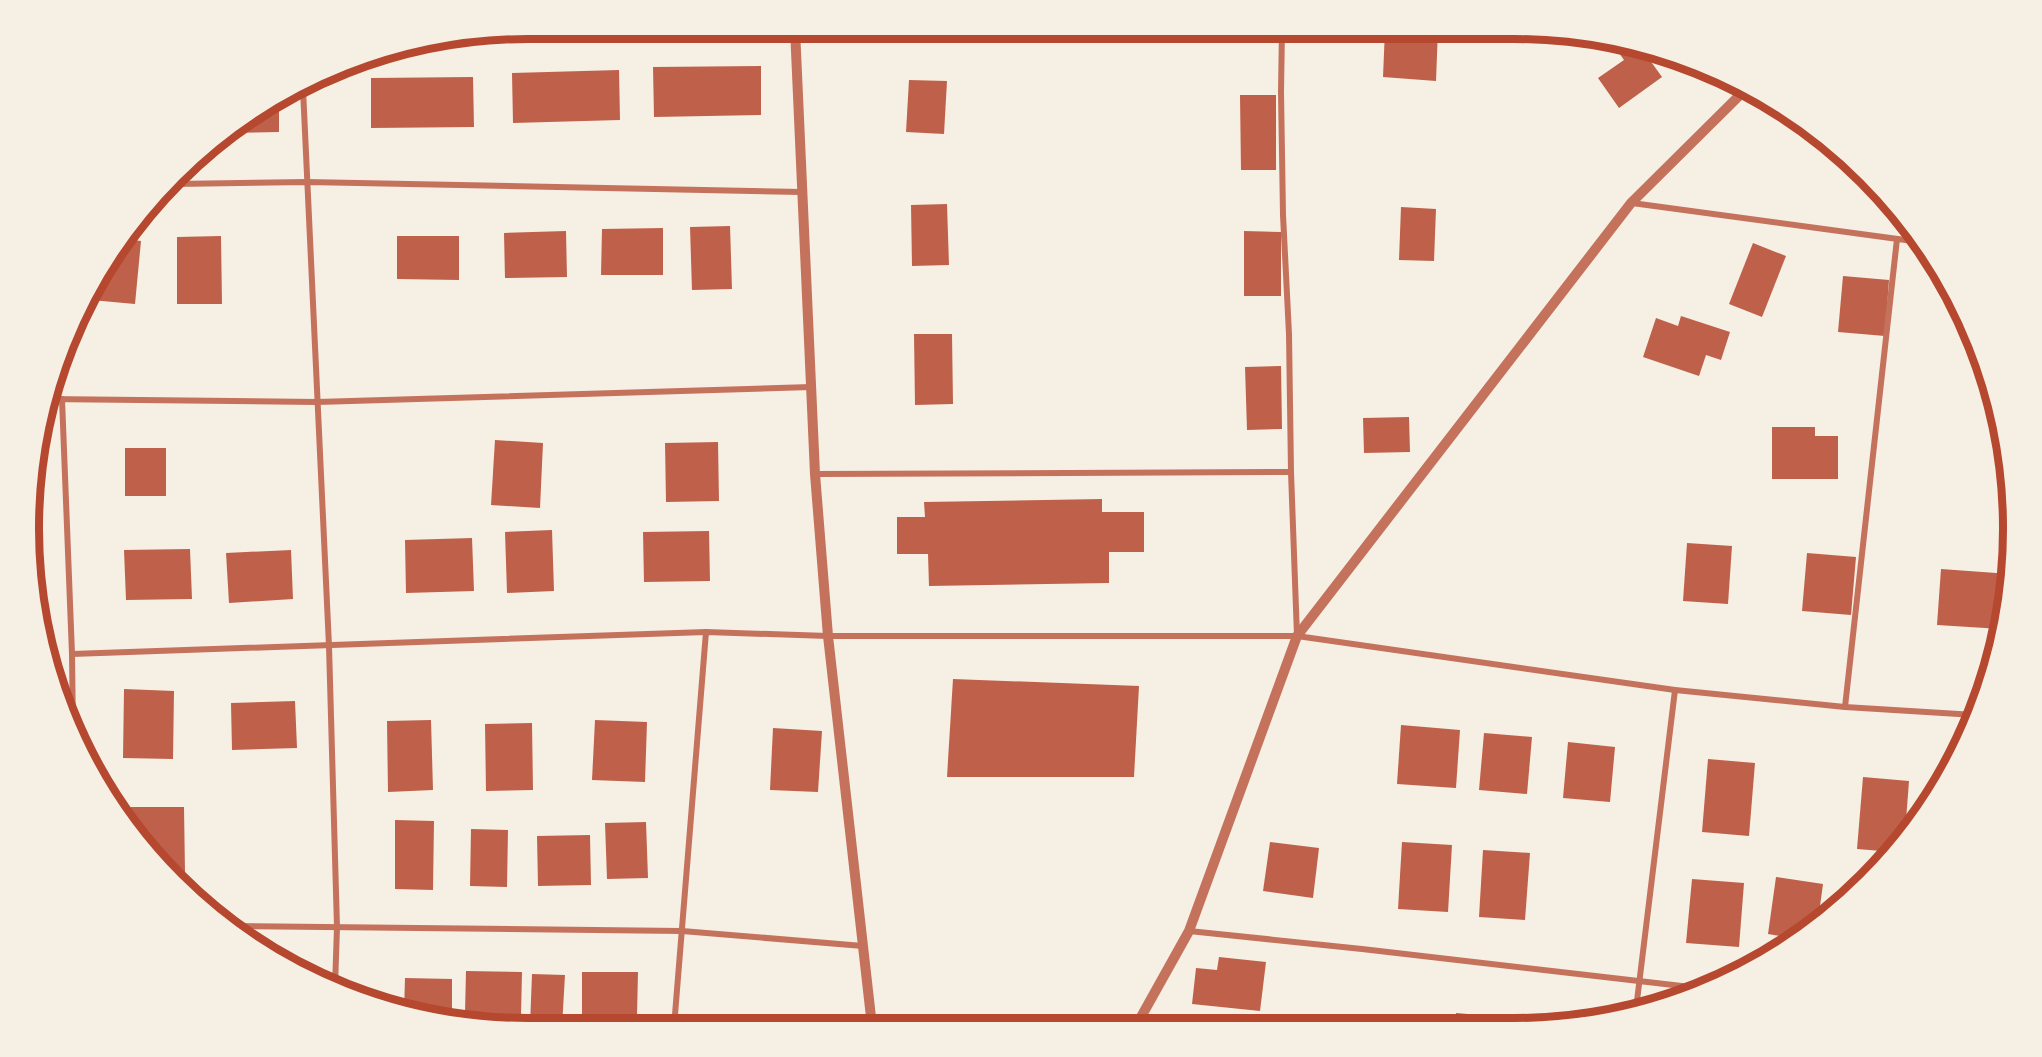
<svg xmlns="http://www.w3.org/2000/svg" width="2042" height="1057" font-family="'Open Sans',sans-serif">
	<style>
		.building { fill: #bf614a }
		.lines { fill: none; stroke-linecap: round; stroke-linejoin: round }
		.minor { stroke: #c5725c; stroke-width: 6 }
		.tertiary { stroke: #c5725c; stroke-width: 10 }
		.rim { fill: none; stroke: #b5482f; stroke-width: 8 }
	</style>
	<rect width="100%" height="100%" fill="#f6efe4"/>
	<g class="building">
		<path d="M1385,29h53l-2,52 -53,-4z"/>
		<path d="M1610,40l29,5 23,32 -43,31 -21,-30 26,-18z"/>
		<path d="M761,66v49l-107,2 -1,-50z"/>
		<path d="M619,70l1,50 -107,3 -1,-50z"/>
		<path d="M473,77l1,50 -103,1v-50z"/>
		<path d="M909,80l38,1 -3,53 -38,-2z"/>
		<path d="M1240,95h36v75h-35z"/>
		<path d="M279,103v29l-56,1 1,-1z"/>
		<path d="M947,204l2,61 -37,1 -1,-61z"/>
		<path d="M1401,207l35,2 -2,52 -35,-1z"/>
		<path d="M730,226l2,63 -40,1 -2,-63z"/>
		<path d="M663,228v47h-62l1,-46z"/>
		<path d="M566,231l1,46 -62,1 -1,-45z"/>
		<path d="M1244,231l37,1v64h-37z"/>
		<path d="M221,236l1,68h-45v-67z"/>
		<path d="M397,236h62v44l-62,-1z"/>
		<path d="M124,239l17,2 -6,63 -44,-4 22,-49z"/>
		<path d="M1753,243l33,13 -24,61 -33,-13z"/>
		<path d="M1843,276l46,4 -4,56 -47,-4z"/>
		<path d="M1681,316l49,16 -9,28 -15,-5 -7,21 -56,-19 13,-39 22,8z"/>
		<path d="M914,334h38l1,70 -38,1z"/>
		<path d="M1281,366l1,63 -35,1 -2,-63z"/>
		<path d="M1409,417l1,35 -46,1 -1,-35z"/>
		<path d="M1772,427h43v9h23v43h-66z"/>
		<path d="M495,440l48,3 -3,65 -49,-3z"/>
		<path d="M718,442l1,59 -53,1 -1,-59z"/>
		<rect x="125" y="448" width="41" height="48"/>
		<path d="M1102,499v13h42v40h-35v31l-180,3 -1,-32h-31v-37h28l-1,-15z"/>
		<path d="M552,530l2,61 -47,2 -2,-61z"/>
		<path d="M709,531l1,50 -66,1 -1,-50z"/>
		<path d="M472,538l2,53 -68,2 -1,-53z"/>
		<path d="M1687,543l45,3 -4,58 -45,-3z"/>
		<path d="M190,549l2,50 -66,1 -2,-50z"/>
		<path d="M291,550l2,49 -64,4 -3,-50z"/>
		<path d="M1807,553l49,4 -5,58 -49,-4z"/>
		<path d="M1941,569l69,5 -9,55 -64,-4z"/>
		<path d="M953,679l186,7 -5,91h-187z"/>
		<path d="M124,689l50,2 -1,68 -50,-1z"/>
		<path d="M295,701l2,47 -65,2 -1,-47z"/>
		<path d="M431,720l2,70 -45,2 -1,-71z"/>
		<path d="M595,720l52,2 -2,60 -53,-2z"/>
		<path d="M532,723l1,67 -47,1 -1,-67z"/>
		<path d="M1401,725l59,5 -4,58 -59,-4z"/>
		<path d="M773,728l49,3 -4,61 -48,-2z"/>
		<path d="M1484,733l48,4 -5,57 -48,-4z"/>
		<path d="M1568,742l47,5 -5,55 -47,-4z"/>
		<path d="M1708,759l47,4 -6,73 -47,-4z"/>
		<path d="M1863,777l46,4 -4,53 -11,18 -37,-3z"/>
		<path d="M131,807h53l1,66h-16l-38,-52z"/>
		<path d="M395,820l39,1 -1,69 -38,-1z"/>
		<path d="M646,822l2,56 -41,1 -2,-56z"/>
		<path d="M471,829l37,1 -1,57 -37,-1z"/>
		<path d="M590,835l1,50 -53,1 -1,-50z"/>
		<path d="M1270,842l49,6 -6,50 -50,-7z"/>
		<path d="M1402,842l50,3 -4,67 -50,-3z"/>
		<path d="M1483,850l47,3 -5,67 -46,-3z"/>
		<path d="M1776,877l47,7 -5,37 -20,18 -30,-5z"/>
		<path d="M1692,879l52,4 -5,64 -53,-4z"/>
		<path d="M1219,957l47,5 -6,49 -68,-7 4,-36 21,2z"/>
		<path d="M466,971l56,1 -1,43 -56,-2z"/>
		<path d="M582,972h56l-1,44 -55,-1z"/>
		<path d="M532,974l33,1 -3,52 -32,-1z"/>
		<path d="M405,978l47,1v41l-48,-8z"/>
		<path d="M1456,1013l47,4 -1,7 -47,1z"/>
	</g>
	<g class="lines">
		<g class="minor">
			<path d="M1282,29l-1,63 2,123 6,119 2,138 6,164"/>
			<path d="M303,89l26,557 8,281 -2,60"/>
			<path d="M175,184l132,-2 494,10"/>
			<path d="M1632,203l288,39"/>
			<path d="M46,399l271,3 494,-15"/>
			<path d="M62,399l10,255 1,78"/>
			<path d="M815,474l476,-2"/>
			<path d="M72,654l634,-22 122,4h469l378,54 170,17 130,8"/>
			<path d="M1845,707l52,-468"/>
			<path d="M236,926l446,5 181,15"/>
			<path d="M1189,931l173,18 346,40"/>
			<path d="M1636,1009l39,-319"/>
			<path d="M674,1027l32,-395"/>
		</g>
		<g class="tertiary">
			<path d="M795,29l20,445 13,162 44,390"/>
			<path d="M1136,1026l53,-95 108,-295 334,-433 116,-115"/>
		</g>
	</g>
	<path d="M0 0H2042V1057H0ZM528 39H1514A489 489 0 0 1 2003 528V529A489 489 0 0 1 1514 1018H528A489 489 0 0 1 39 529V528A489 489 0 0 1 528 39Z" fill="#f6efe4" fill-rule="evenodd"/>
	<path class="rim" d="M528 39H1514A489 489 0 0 1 2003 528V529A489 489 0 0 1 1514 1018H528A489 489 0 0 1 39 529V528A489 489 0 0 1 528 39Z"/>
</svg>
